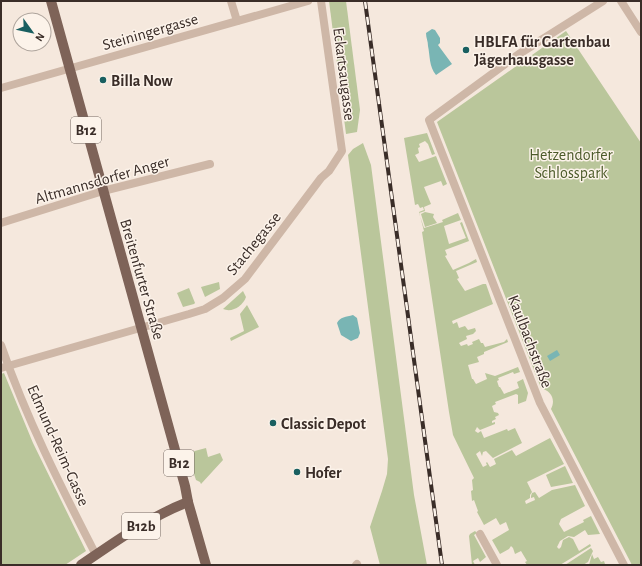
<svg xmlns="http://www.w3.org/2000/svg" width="642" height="566" font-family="'Alegreya Sans',sans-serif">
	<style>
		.green { fill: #bac69b }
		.water { fill: #79b5b4 }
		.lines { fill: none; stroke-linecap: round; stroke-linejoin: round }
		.minor { stroke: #ceb7a7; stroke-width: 8 }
		.major { stroke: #7e6358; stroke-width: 10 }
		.rail-casing { stroke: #3a2d28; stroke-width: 4 }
		.rail { stroke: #fcf3ea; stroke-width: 2.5; stroke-dasharray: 8; stroke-linecap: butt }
		.poi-dot { fill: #195f60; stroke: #fcf3ea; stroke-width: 1.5 }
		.labels { text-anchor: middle; stroke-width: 3; stroke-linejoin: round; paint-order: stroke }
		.shield { fill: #fcf3ea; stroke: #746862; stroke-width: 1 }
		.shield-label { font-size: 15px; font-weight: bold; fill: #3a2d28 }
		.street-label { font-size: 16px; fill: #3a2d28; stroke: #fcf3ea }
		.poi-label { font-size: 16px; font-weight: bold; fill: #3a2d28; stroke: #fcf3ea; text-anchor: start }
		.park-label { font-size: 16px; fill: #4c5b2a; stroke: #fcf3ea }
	</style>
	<rect width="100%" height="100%" fill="#f5e8dd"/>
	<g class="green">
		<path d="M329,1h17l14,109 -3,22 -11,2z"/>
		<path d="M566,31l75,112v422h-9l-81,-156c5,-10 0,-18 -10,-21l-104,-266z"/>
		<path d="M427,133l8,21 -3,1 -4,-11 -3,-3 -6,3 1,3 -2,1 1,5 -4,2 4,7 17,-6 11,28 -4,2 -2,-5 -17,6 7,17 -7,3 1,4 -6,2 5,15 19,-6 -1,-2 16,-7 3,7 -17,6 5,18 17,-6 -6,-15 2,-1 7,19 -24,9 2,5 -2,1 8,14 16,-7 7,-4 1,3 -21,9 3,7 -2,1 8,12 18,-7h3l7,20 -41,17 1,3 4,-2 2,6 6,-2 3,4 7,-2 1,3 -3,3 -7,2 1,3 -8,4 2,3 6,-2 1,2 5,-2 -1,-2 7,-3 2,4h2l2,4 19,-5 3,-3 1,3 -24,10v2l-7,3 2,5 -11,3 4,14h1l3,5 11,-5 -2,-6 10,3 23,-9 2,5 -6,2 -1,-2 -15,6 1,2 -2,1 2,6h1l3,5 1,2 15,-6 -2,-6 6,-3 5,14 -2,8 -8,3v-9l-2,-1 -21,8 1,2 -4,2 2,6 4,1 1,2 -4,2 1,2 -4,2v2l3,-1v2l-15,6 -3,-3 -2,4 3,2 3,-2 3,7 23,-9 1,2 7,-3 7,15 -29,15 -7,-7 -3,1 -1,4 -2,-5 -4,3 7,13 4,-2 -1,-2 1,-1 3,5 6,-3 -2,-5 18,-9 4,6 34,-18 14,26 -37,18 5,10 -2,3v3l-5,3 1,3 9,-4 -1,-3 -3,1v-2l1,-3 3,-1 4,6 13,-8 23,-5 10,21 -24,13 -2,5 5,8 20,-10 -1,-2 8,-4 9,18 -12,1 -3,-5 -11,7 -6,-1 -8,5 -3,6 2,2 2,-2 2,-7 6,-3 4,2 6,12 11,-7 1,2 -31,19h-33l-2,-3 2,-1 -6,-10 -6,3 -2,-6 -2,-2 -2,3 -9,5 -8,-14 17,-10 -3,-8 -6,3 -4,-7 -12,7 -7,-13 1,-1 -4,-11 -2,1 -1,-10 2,-1 -1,-10 2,-2 -21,-43 -4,-23 -27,-180 2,-1 -5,-19 5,-2 -1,-3 -3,1 -2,-4 -3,1 -11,-67z"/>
		<path d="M363,143l8,22 43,330 13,70h-47l-10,-38 12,-36 5,-17 1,-15 -40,-304 5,-6z"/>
		<path d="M425,212l9,2 -1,3 4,6 -12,4 -4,-13z"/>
		<path d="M219,282l1,7 -15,8 -4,-10z"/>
		<path d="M189,288l6,15 -1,1 -11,3 -6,-14z"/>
		<path d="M243,291l3,6c-3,9 -14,16 -23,12z"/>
		<path d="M247,305l12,22 -28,14 -1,-3 14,-7 -4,-17z"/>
		<path d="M4,373l29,70 53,108 -21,14h-64v-191z"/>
		<path d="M206,448l2,9 12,-4 3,7 -22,24 -1,-2 -4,-2 -9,-27z"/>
		<path d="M565,466l8,17 -22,4 -5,-12z"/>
		<path d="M475,531l2,2 -3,2 12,22 -6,5 -2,-4 -5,3 2,4h-3l-3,-29 1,-2z"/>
		<path d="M591,548l2,3 -5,11 -5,3h-18z"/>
		<path d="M592,554l2,5 4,-2 3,5 3,-1 1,3 -3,1h-13z"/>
	</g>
	<g class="water">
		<path d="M432,29l3,1 5,8v5l-2,2 14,19 -16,11c-7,-8 -6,-20 -8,-29 0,-5 -2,-8 -2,-13z"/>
		<path d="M353,315l4,3 3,15 -2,5 -7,3 -10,-6 -4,-12c3,-6 9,-6 16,-8z"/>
		<path d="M557,350l3,5 -10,6 -3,-5z"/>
	</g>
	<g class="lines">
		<g class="minor">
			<path d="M231,1l6,20"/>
			<path d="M603,1l-84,53 -90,66 111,283 84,162"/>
			<path d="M621,1l20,31"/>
			<path d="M1,88l307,-87"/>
			<path d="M1,223l102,-32 107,-27"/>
			<path d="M1,345c25,73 60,142 95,210"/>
			<path d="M1,368l188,-54 16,-5 18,-11 22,-19 76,-101 8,-7 13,-20 -21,-150"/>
			<path d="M480,534l17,31"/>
			<path d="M356,565l1,-1"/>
		</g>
		<g class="major">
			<path d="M51,1l134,485 3,16 18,63"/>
			<path d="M81,565c34,-23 68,-48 107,-63"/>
		</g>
		<g class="rail-casing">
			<path id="rail" d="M365,1l77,564"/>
		</g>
		<use href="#rail" class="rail"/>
	</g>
	<g class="poi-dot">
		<circle cx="466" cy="50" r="4"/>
		<circle cx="103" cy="80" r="4"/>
		<circle cx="273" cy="423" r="4"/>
		<circle cx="297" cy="472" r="4"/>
	</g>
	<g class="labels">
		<g class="shield">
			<rect x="71" y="117" width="30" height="26" rx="3"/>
			<rect x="164" y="450" width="30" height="26" rx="3"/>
			<rect x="122" y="513" width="38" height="26" rx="3"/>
		</g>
		<g class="shield-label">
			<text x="86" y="135">B12</text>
			<text x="179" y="468">B12</text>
			<text x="141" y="531">B12b</text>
		</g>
		<g class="street-label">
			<text transform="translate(150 31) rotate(-16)" y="6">Steiningergasse</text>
			<text transform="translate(345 74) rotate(83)" y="6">Eckartsaugasse</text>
			<text transform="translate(102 179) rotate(-16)" y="6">Altmannsdorfer Anger</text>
			<text transform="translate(253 243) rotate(-51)" y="6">Stachegasse</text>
			<text transform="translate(143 279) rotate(74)" y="6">Breitenfurter Straße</text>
			<text transform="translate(531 341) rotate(69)" y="6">Kaulbachstraße</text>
			<text transform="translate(59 445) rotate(66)" y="6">Edmund-Reim-Gasse</text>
		</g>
		<g class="poi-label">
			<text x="474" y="47">HBLFA für Gartenbau<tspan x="474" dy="18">Jägerhausgasse</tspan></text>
			<text x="111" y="86">Billa Now</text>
			<text x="281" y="429">Classic Depot</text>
			<text x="305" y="478">Hofer</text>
		</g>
		<g class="park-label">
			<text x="571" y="160">Hetzendorfer<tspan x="571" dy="18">Schlosspark</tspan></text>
		</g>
	</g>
	<rect width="642" height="566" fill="none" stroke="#3a2d28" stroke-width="4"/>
	<g transform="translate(32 32) rotate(123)"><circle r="19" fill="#fcf3ea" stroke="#aea49c"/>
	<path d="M0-3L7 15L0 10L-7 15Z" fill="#195f60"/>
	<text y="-6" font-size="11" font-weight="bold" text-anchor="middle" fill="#3a2d28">N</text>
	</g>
</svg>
